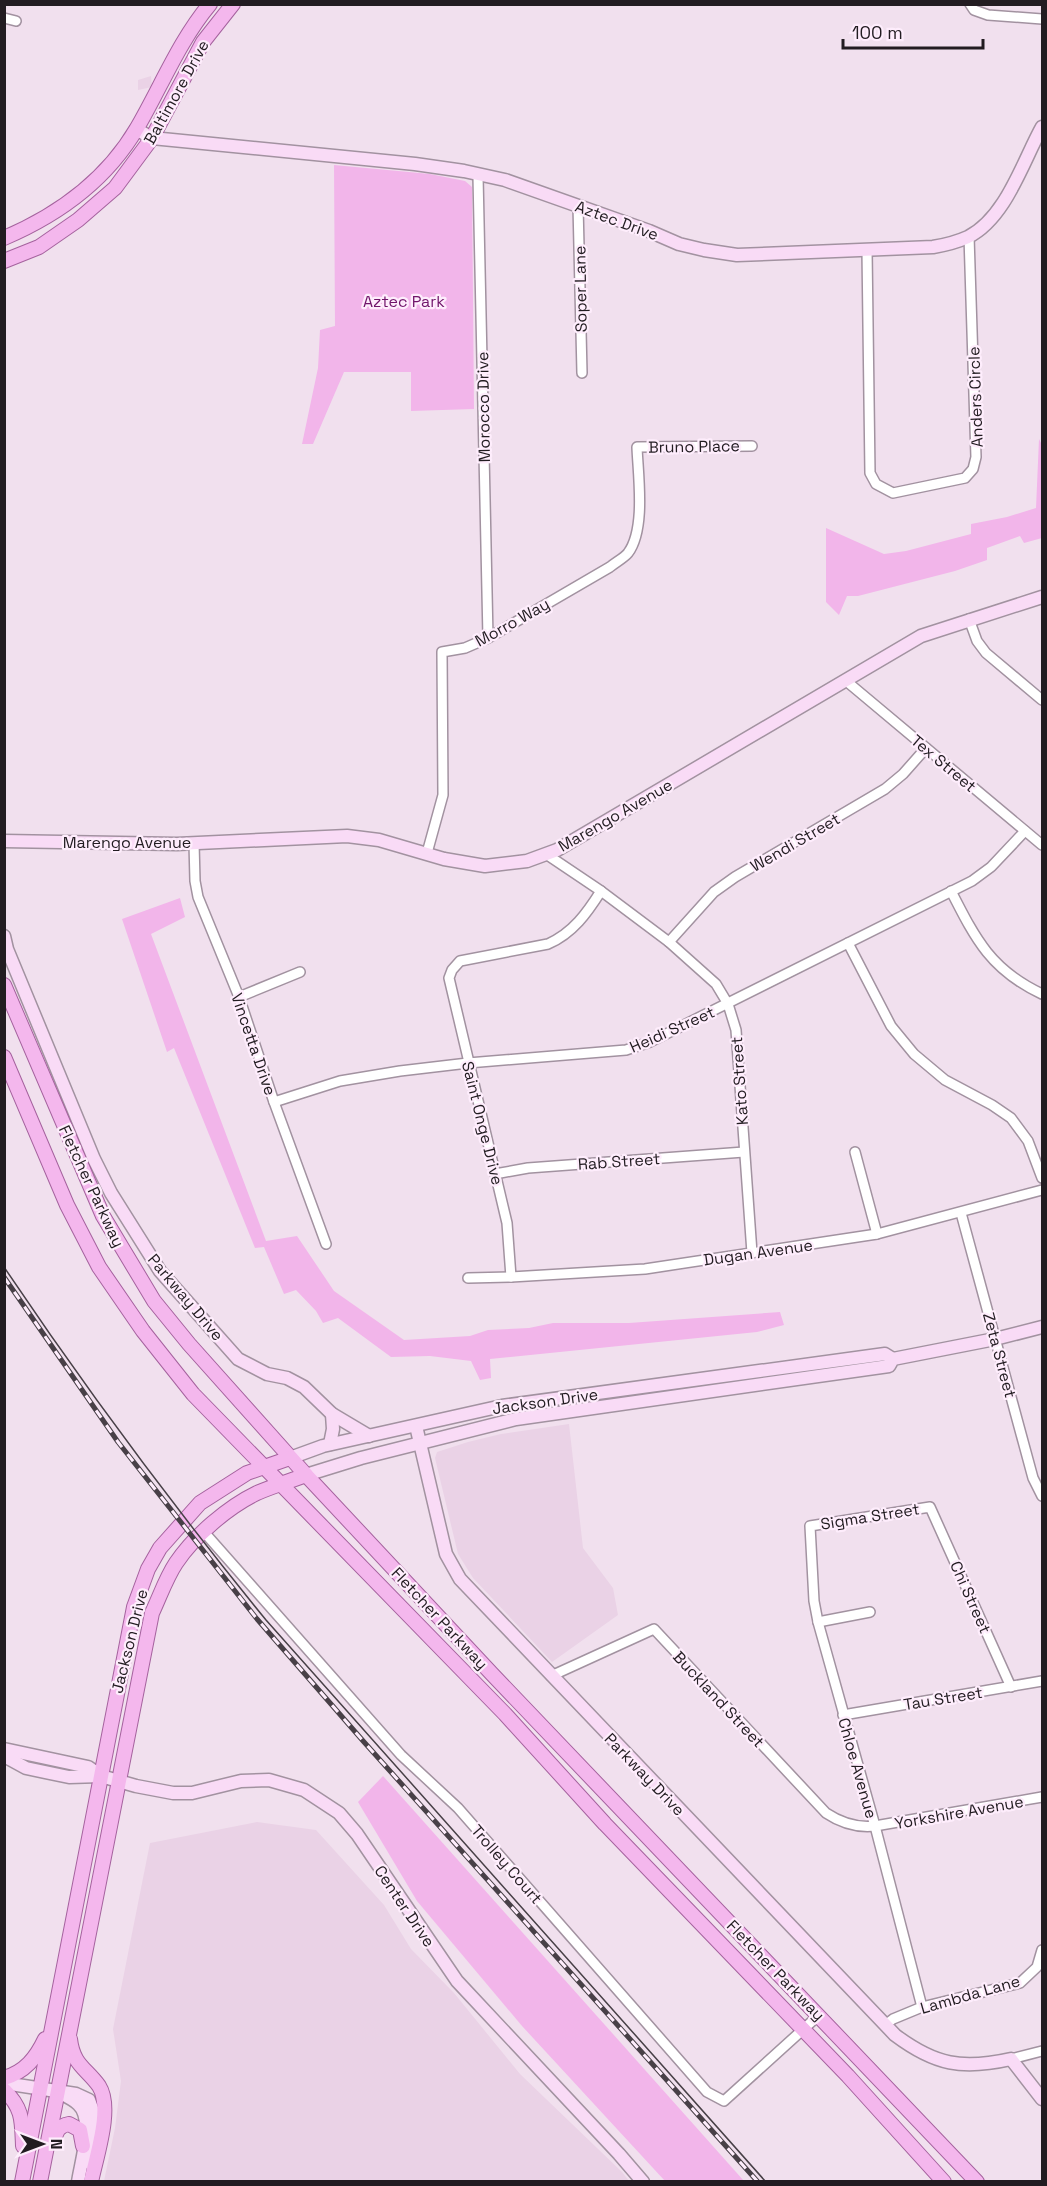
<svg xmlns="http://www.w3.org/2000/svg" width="1047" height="2186" font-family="'Space Grotesk',sans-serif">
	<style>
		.built { fill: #ead2e6 }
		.green { fill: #f2b5ea }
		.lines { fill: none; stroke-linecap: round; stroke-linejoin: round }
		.street-casing { stroke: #a292a0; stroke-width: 12 }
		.secondary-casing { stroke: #a292a0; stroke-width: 15 }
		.primary-casing { stroke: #a5629e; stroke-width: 16 }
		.street { stroke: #fff; stroke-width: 9 }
		.secondary { stroke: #f9dbf6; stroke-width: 12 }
		.primary { stroke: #f4b7ed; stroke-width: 14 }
		.tram { stroke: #484047; stroke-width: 1.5 }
		.rail-casing { stroke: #484047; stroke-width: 5 }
		.rail { stroke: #feedfc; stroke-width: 3; stroke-dasharray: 9; stroke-linecap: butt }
		.labels { text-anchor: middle; stroke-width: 4.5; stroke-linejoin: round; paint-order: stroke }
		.street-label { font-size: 16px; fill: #221c21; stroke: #feedfc }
		.park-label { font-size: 16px; fill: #70146a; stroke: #feedfc }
	</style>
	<rect width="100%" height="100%" fill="#f1e0ee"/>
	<g class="built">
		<path d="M151,76l1,11 -14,3v-10z"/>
		<path d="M569,1424l14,124 30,40 5,27 -66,47 -79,-84 -15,-24 -23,-96 2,-6 31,-10 33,-8z"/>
		<path d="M257,1822l59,8 68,75 27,44 43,44 66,81 102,98 7,9h-525l11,-53 6,-47 -8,-52 37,-186z"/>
	</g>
	<g class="green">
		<path d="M334,165l96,9 35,7 7,6 2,222 -63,2v-39h-67l-31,72h-11l16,-76 2,-38 15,-4z"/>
		<path d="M1039,439l3,6v93l-18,5 -4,-7 -33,12v12l-32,11 -97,25h-11l-8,19 -13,-13v-74l58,26 22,-3 65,-17v-10l36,-7 29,-9z"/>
		<path d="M180,898l5,19 -34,17 115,307 31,-5 37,55 70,49 66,-4 18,-6 41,-2 24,-5h76l151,-11 4,13 -27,7 -267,27 1,19 -11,2 -9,-19 -41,-5 -39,1 -53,-39 -15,5 -7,-12 -20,-21 -12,4 -20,-47 -9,1 -81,-200 -7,4 -45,-133z"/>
		<path d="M383,1776l361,405h-79l-143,-155 -105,-125 -59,-99z"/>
	</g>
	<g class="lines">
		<g class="street-casing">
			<g id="street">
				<path d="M970,4l4,6 14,5 54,4"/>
				<path d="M4,18l12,3"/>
				<path d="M478,176l10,462"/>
				<path d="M578,205l4,168"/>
				<path d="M867,250l3,223 6,11 17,9 72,-15 8,-9 3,-12 -7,-221"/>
				<path d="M969,619l8,22 9,12 56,47"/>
				<path d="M845,680l197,165"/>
				<path d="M194,843l1,38 3,16 41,100 35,105 52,142"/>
				<path d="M427,853l16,-58 -1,-143 23,-4 23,-10 122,-71c6,-5 14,-9 18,-14 18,-24 10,-78 9,-106l115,-1"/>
				<path d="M546,854l55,37 68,51 47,42 12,20 8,26 16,223"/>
				<path d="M951,891c25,49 40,79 91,103"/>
				<path d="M669,942l45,-50 21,-15 150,-88 18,-15 23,-26"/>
				<path d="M848,943l43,83 23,28 31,26 47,25 19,13 17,23 14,37"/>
				<path d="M239,997l61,-25"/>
				<path d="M274,1102l66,-21 60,-10 68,-8 158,-13 24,-8 322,-161 19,-14 34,-36"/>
				<path d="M855,1152l22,82"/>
				<path d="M495,1174l33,-6 216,-16"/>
				<path d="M961,1213l72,265 9,18"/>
				<path d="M511,1277l-4,-54 -58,-245 3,-8 8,-9 88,-17c25,-11 39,-31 53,-53"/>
				<path d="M468,1278l43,-1 134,-8 232,-35 165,-44"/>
				<path d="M204,1532l197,223 57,53 249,284 17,9 95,-86"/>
				<path d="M818,1622l52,-10"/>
				<path d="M551,1676l103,-47 172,184c15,10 31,15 49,13l167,-29"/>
				<path d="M843,1715l199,-34"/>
				<path d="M922,2007l-47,-181 -57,-204 -4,-21 -4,-75 120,-19 81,180"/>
				<path d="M885,2025l8,-6 29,-12 98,-24 17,-16 5,-17"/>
				<path d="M1011,2059l31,-8"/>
			</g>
		</g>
		<g class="secondary-casing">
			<g id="secondary">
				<path d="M136,129l16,9 263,26 49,7 41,9 144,51 30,13 25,6 33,5 196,-8c12,-2 24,-5 35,-10 38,-19 55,-76 74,-110"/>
				<path d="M4,841l173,3 170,-8 32,4 65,19 41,7 42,-5 30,-11 364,-214 121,-39"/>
				<path d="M4,936l3,13 87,210 17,34 49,78 78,88 29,15 20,4 17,9 28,27 37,22"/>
				<path d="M416,1426l30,128 14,25 435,456c40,30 67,35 116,24l31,40"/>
				<path d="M330,1444l3,-15 -1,-15"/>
				<path d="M290,1458l33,-12 179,-40 383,-52 8,5"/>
				<path d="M306,1475l55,-17 155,-39 373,-53 4,-7 102,-20 47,-12"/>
				<path d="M4,1749l84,18 13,9"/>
				<path d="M4,1756l22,12 43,9 32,-1 35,10 37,7h19l49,-12 28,-1 35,10 35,23 18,21 100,147 162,173 24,28"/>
				<path d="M4,2083l72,11 13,6 4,11 -3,52"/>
				<path d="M62,2094c6,3 12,6 16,10 17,15 3,57 0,78"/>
			</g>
		</g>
		<g class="primary-casing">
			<g id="primary">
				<path d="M4,238c54,-23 103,-59 133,-110 24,-41 42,-87 73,-124"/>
				<path d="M4,261l35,-14 39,-27 37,-32 37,-50 51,-96 30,-38"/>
				<path d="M4,985l99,231 51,85 35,43 117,131 186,199 485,508"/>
				<path d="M4,1057l63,148 32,62 44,64 50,63 312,320 100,110 243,252 96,106"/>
				<path d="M70,2039c3,26 16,29 29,47 14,22 -3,71 -8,96"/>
				<path d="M4,2078c21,-6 32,-20 41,-39"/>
				<path d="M4,2090c19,18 18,31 19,56"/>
				<path d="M54,2142c2,-10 4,-16 15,-18l11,6 3,16"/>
				<path d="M22,2182l112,-575 14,-38 12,-21 40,-45 47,-30 43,-15"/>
				<path d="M40,2182l112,-569c8,-17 14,-35 24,-50 18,-27 52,-56 81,-70 16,-7 33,-12 49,-18"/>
			</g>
		</g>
		<use href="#street" class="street"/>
		<use href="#secondary" class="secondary"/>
		<use href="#primary" class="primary"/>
		<path class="tram" d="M4,1267c82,122 169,239 262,353l500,562"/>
		<g class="rail-casing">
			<path id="rail" d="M4,1277l114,165 139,177 107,123 394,440"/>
		</g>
		<use href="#rail" class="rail"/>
	</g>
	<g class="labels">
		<g class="street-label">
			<text transform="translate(176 92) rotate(-61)" y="6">Baltimore Drive</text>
			<text transform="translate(617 220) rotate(20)" y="6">Aztec Drive</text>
			<text transform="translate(580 289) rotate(-91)" y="6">Soper Lane</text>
			<text transform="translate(975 397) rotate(-92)" y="6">Anders Circle</text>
			<text transform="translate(483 407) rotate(-91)" y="6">Morocco Drive</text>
			<text transform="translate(694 446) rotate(-1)" y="6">Bruno Place</text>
			<text transform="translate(512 622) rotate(-29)" y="6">Morro Way</text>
			<text transform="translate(944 763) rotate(40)" y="6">Tex Street</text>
			<text transform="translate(615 815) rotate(-30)" y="6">Marengo Avenue</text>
			<text x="127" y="848">Marengo Avenue</text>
			<text transform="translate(795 842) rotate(-30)" y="6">Wendi Street</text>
			<text transform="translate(672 1029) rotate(-24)" y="6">Heidi Street</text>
			<text transform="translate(254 1044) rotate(71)" y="6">Vincetta Drive</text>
			<text transform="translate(739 1081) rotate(-94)" y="6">Kato Street</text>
			<text transform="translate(483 1123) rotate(76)" y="6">Saint Onge Drive</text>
			<text transform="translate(619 1161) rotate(-4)" y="6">Rab Street</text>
			<text transform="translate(92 1186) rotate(65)" y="6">Fletcher Parkway</text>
			<text transform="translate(758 1252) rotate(-8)" y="6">Dugan Avenue</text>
			<text transform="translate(186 1297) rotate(50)" y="6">Parkway Drive</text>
			<text transform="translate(1000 1355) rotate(75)" y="6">Zeta Street</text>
			<text transform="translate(545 1401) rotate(-8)" y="6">Jackson Drive</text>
			<text transform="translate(870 1516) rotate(-9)" y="6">Sigma Street</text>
			<text transform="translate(971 1597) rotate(66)" y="6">Chi Street</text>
			<text transform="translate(440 1618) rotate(47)" y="6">Fletcher Parkway</text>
			<text transform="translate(129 1641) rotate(-76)" y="6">Jackson Drive</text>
			<text transform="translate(943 1698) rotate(-9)" y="6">Tau Street</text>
			<text transform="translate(719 1699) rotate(47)" y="6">Buckland Street</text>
			<text transform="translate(858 1768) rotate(74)" y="6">Chloe Avenue</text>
			<text transform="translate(645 1774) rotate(46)" y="6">Parkway Drive</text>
			<text transform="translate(959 1812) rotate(-10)" y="6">Yorkshire Avenue</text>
			<text transform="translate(507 1864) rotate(49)" y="6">Trolley Court</text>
			<text transform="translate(405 1906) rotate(56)" y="6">Center Drive</text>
			<text transform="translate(776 1970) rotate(46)" y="6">Fletcher Parkway</text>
			<text transform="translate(970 1994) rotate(-16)" y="6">Lambda Lane</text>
		</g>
		<g class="park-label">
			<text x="404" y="307">Aztec Park</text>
		</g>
	</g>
	<rect width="1047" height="2186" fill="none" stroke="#221c21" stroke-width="12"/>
	<g transform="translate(42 2144) rotate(90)" stroke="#feedfc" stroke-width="4.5" paint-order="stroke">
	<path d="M0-4.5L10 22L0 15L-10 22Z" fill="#221c21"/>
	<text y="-9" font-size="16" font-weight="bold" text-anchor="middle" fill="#221c21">N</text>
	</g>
	<path d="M843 39v9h140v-9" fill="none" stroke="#221c21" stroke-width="3"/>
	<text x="852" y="39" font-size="18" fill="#221c21" stroke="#feedfc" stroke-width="4.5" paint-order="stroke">100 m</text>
</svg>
